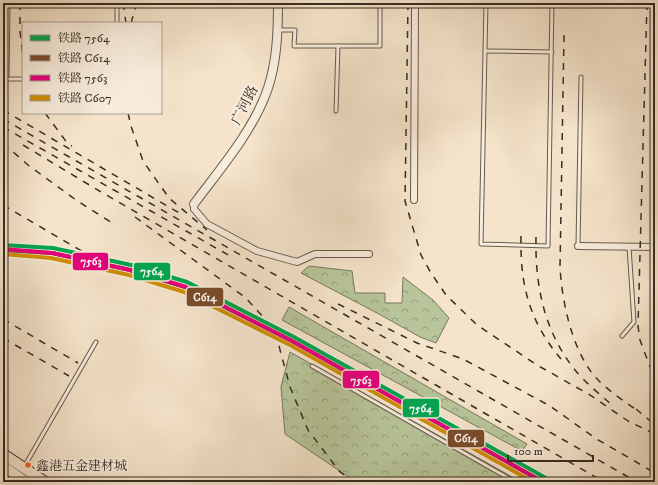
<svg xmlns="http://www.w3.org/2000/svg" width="658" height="485" font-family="'IM FELL DW Pica','Noto Serif SC',serif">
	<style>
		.forest { fill: url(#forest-crowns); stroke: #77795e }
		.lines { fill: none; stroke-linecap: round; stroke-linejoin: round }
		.service-casing { stroke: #665b4c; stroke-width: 5 }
		.minor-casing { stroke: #665b4c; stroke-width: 8 }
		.tertiary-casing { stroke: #665b4c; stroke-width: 10 }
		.trunk-casing { stroke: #362d22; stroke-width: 12 }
		.path { stroke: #362d22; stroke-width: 1; stroke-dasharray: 1 2; stroke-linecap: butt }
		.service { stroke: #f8eddd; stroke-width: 3 }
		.minor { stroke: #f8eddd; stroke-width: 6 }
		.tertiary { stroke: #f8eddd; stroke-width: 8 }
		.trunk { stroke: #f5e4cb; stroke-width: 10 }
		.rail { stroke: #362d22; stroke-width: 1.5; stroke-dasharray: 7 7; stroke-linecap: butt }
		.rail-1-casing { stroke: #f8eddd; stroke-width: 7 }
		.rail-2-casing { stroke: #f8eddd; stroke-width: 7 }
		.rail-3-casing { stroke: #f8eddd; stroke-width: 7 }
		.rail-4-casing { stroke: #f8eddd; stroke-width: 7 }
		.rail-1 { stroke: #00a651; stroke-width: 4 }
		.rail-2 { stroke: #7a4b2a; stroke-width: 4 }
		.rail-3 { stroke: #e5007d; stroke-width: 4 }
		.rail-4 { stroke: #d08e07; stroke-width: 4 }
		.bus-dot { fill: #f26522; stroke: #f8eddd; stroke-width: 1.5 }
		.labels { text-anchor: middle; stroke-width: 4; stroke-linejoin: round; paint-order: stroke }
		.bus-label { font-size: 13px; fill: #362d22; stroke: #f8eddd; text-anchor: start }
		.street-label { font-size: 14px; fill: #362d22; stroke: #f8eddd }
		.line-badge { stroke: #f8eddd; stroke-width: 1.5 }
		.badge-label { font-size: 11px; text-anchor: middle; font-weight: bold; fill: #fff }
	</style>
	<defs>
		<pattern id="forest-crowns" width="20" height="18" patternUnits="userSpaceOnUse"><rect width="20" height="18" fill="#b8c59a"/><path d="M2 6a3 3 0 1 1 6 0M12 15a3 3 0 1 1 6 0" fill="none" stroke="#96a07d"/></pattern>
	</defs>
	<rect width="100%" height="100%" fill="#f5e4cb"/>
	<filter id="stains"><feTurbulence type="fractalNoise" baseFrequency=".005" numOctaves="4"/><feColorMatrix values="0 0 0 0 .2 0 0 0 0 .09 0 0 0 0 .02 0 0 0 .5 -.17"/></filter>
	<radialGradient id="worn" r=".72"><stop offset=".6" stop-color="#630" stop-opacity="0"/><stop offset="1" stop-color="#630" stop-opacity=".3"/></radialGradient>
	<g class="forest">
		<path d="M309,266l43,5 3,22h30v10h17l1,-26 30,23 16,18 -13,25 -16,-6 -43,-24 -76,-40z"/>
		<path d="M289,307l238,137 -5,7 -240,-131z"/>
		<path d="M290,352l231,130h-27l-6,-4 -3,4h-129l-71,-48 -4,-47z"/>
	</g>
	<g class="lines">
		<g class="service-casing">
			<g id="service">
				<path d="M486,3l-5,241 67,2 4,-243"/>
				<path d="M117,23v-20"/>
				<path d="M278,30h17l-1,16h86v-43"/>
				<path d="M485,51l67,1"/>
				<path d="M3,79h20"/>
				<path d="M7,79l1,-76"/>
				<path d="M336,111l2,-65"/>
				<path d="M578,246l3,-169"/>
				<path d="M622,336l12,-14 -5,-75"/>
				<path d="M312,366l203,116"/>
				<path d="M24,467l72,-125"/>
			</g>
		</g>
		<g class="minor-casing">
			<g id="minor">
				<path d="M414,200l1,-197"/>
				<path d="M194,204v5l13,15 50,27 40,11 18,-8h54"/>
				<path d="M578,246l77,1"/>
			</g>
		</g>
		<g class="tertiary-casing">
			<path id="tertiary" d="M194,204c26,-35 60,-74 74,-116 9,-27 10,-57 10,-85"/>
		</g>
		<g class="trunk-casing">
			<g id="trunk">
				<path d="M3,454l42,28"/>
				<path d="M3,466l23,16"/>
			</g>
		</g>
		<path class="path" d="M3,482h1"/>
		<use href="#service" class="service"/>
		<use href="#minor" class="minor"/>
		<use href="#tertiary" class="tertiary"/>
		<use href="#trunk" class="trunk"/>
		<g class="rail">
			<path d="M20,3v28l3,27"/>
			<path d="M123,3l3,20"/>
			<path d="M408,3l-3,198 16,54 10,18 15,22 31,30 60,40 53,30 38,26 27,13"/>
			<path d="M647,3l-9,323 2,14 15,40"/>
			<path d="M131,23l6,-20"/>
			<path d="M564,35l-4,232c2,36 13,89 40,115 12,11 26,21 40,30"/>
			<path d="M3,110l178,104"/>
			<path d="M45,113l23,31 4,2"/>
			<path d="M128,113l3,13 12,35 26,37 38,32"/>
			<path d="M3,119l634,363"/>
			<path d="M3,127l227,129"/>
			<path d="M3,143l25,22 48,35 38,24"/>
			<path d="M23,145l78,47 503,290"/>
			<path d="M3,205l82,48"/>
			<path d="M135,217l111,81 17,19 16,29 11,41 18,43 32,42 14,10"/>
			<path d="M521,236c-1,49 8,85 40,123"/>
			<path d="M536,237c-1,49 8,94 39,133 10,12 24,24 36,34"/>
			<path d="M338,304l79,39 46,16 87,47 45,32 60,35"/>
			<path d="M3,319l75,44"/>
			<path d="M3,338l66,38"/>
			<path d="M636,409l19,16"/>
		</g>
		<g class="rail-1-casing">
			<path id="rail-1" d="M3,245l50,3 78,17 56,17 107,55 259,145"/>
		</g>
		<g class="rail-2-casing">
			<path id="rail-2" d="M3,250l49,3 78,17 55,17 107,54 251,141"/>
		</g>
		<g class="rail-3-casing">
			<path id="rail-3" d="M3,249l49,4 78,17 56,17 106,54 251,141"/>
		</g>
		<g class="rail-4-casing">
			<path id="rail-4" d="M3,254l48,4 78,17 55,17 106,53 243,137"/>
		</g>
		<use href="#rail-1" class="rail-1"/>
		<use href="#rail-2" class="rail-2"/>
		<use href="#rail-3" class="rail-3"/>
		<use href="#rail-4" class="rail-4"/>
	</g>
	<circle class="bus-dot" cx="28" cy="465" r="3.5"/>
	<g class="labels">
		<g class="bus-label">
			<text x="36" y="470">鑫港五金建材城</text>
		</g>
		<g class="street-label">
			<text transform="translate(244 105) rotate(-63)" y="5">广河路</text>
		</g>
	</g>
	<g class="line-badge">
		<rect x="72" y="252" width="37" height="19" rx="4" fill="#e5007d"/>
		<rect x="133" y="262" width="38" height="19" rx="4" fill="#00a651"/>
		<rect x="186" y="287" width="38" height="20" rx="4" fill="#7a4b2a"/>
		<rect x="342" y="370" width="38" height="19" rx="4" fill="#e5007d"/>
		<rect x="402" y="398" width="38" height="20" rx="4" fill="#00a651"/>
		<rect x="447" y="429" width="38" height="19" rx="4" fill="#7a4b2a"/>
	</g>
	<g class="badge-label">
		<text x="91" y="265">7563</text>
		<text x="152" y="275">7564</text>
		<text x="205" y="301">C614</text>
		<text x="361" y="384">7563</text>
		<text x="421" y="412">7564</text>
		<text x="466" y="442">C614</text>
	</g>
	<rect width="658" height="485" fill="none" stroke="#f5e4cb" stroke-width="16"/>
	<rect x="4" y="4" width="650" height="477" fill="none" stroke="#362d22" stroke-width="2"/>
	<rect x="8" y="8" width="642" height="469" fill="none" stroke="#362d22"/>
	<rect x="22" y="22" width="140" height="92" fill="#f8eddd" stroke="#aaa092"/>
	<rect x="30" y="35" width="20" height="6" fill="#00a651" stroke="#aaa092"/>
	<text x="58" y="42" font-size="12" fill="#362d22">铁路 7564</text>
	<rect x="30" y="55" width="20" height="6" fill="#7a4b2a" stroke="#aaa092"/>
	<text x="58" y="62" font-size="12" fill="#362d22">铁路 C614</text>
	<rect x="30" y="75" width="20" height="6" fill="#e5007d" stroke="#aaa092"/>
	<text x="58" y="82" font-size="12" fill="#362d22">铁路 7563</text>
	<rect x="30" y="95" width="20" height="6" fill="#d08e07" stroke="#aaa092"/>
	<text x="58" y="102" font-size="12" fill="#362d22">铁路 C607</text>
	<path d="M508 455v6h85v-6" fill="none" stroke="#362d22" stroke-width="2"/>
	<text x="514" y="455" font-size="12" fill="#362d22" stroke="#f8eddd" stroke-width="3" paint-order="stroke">100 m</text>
	<rect width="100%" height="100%" filter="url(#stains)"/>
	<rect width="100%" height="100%" fill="url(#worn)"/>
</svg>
